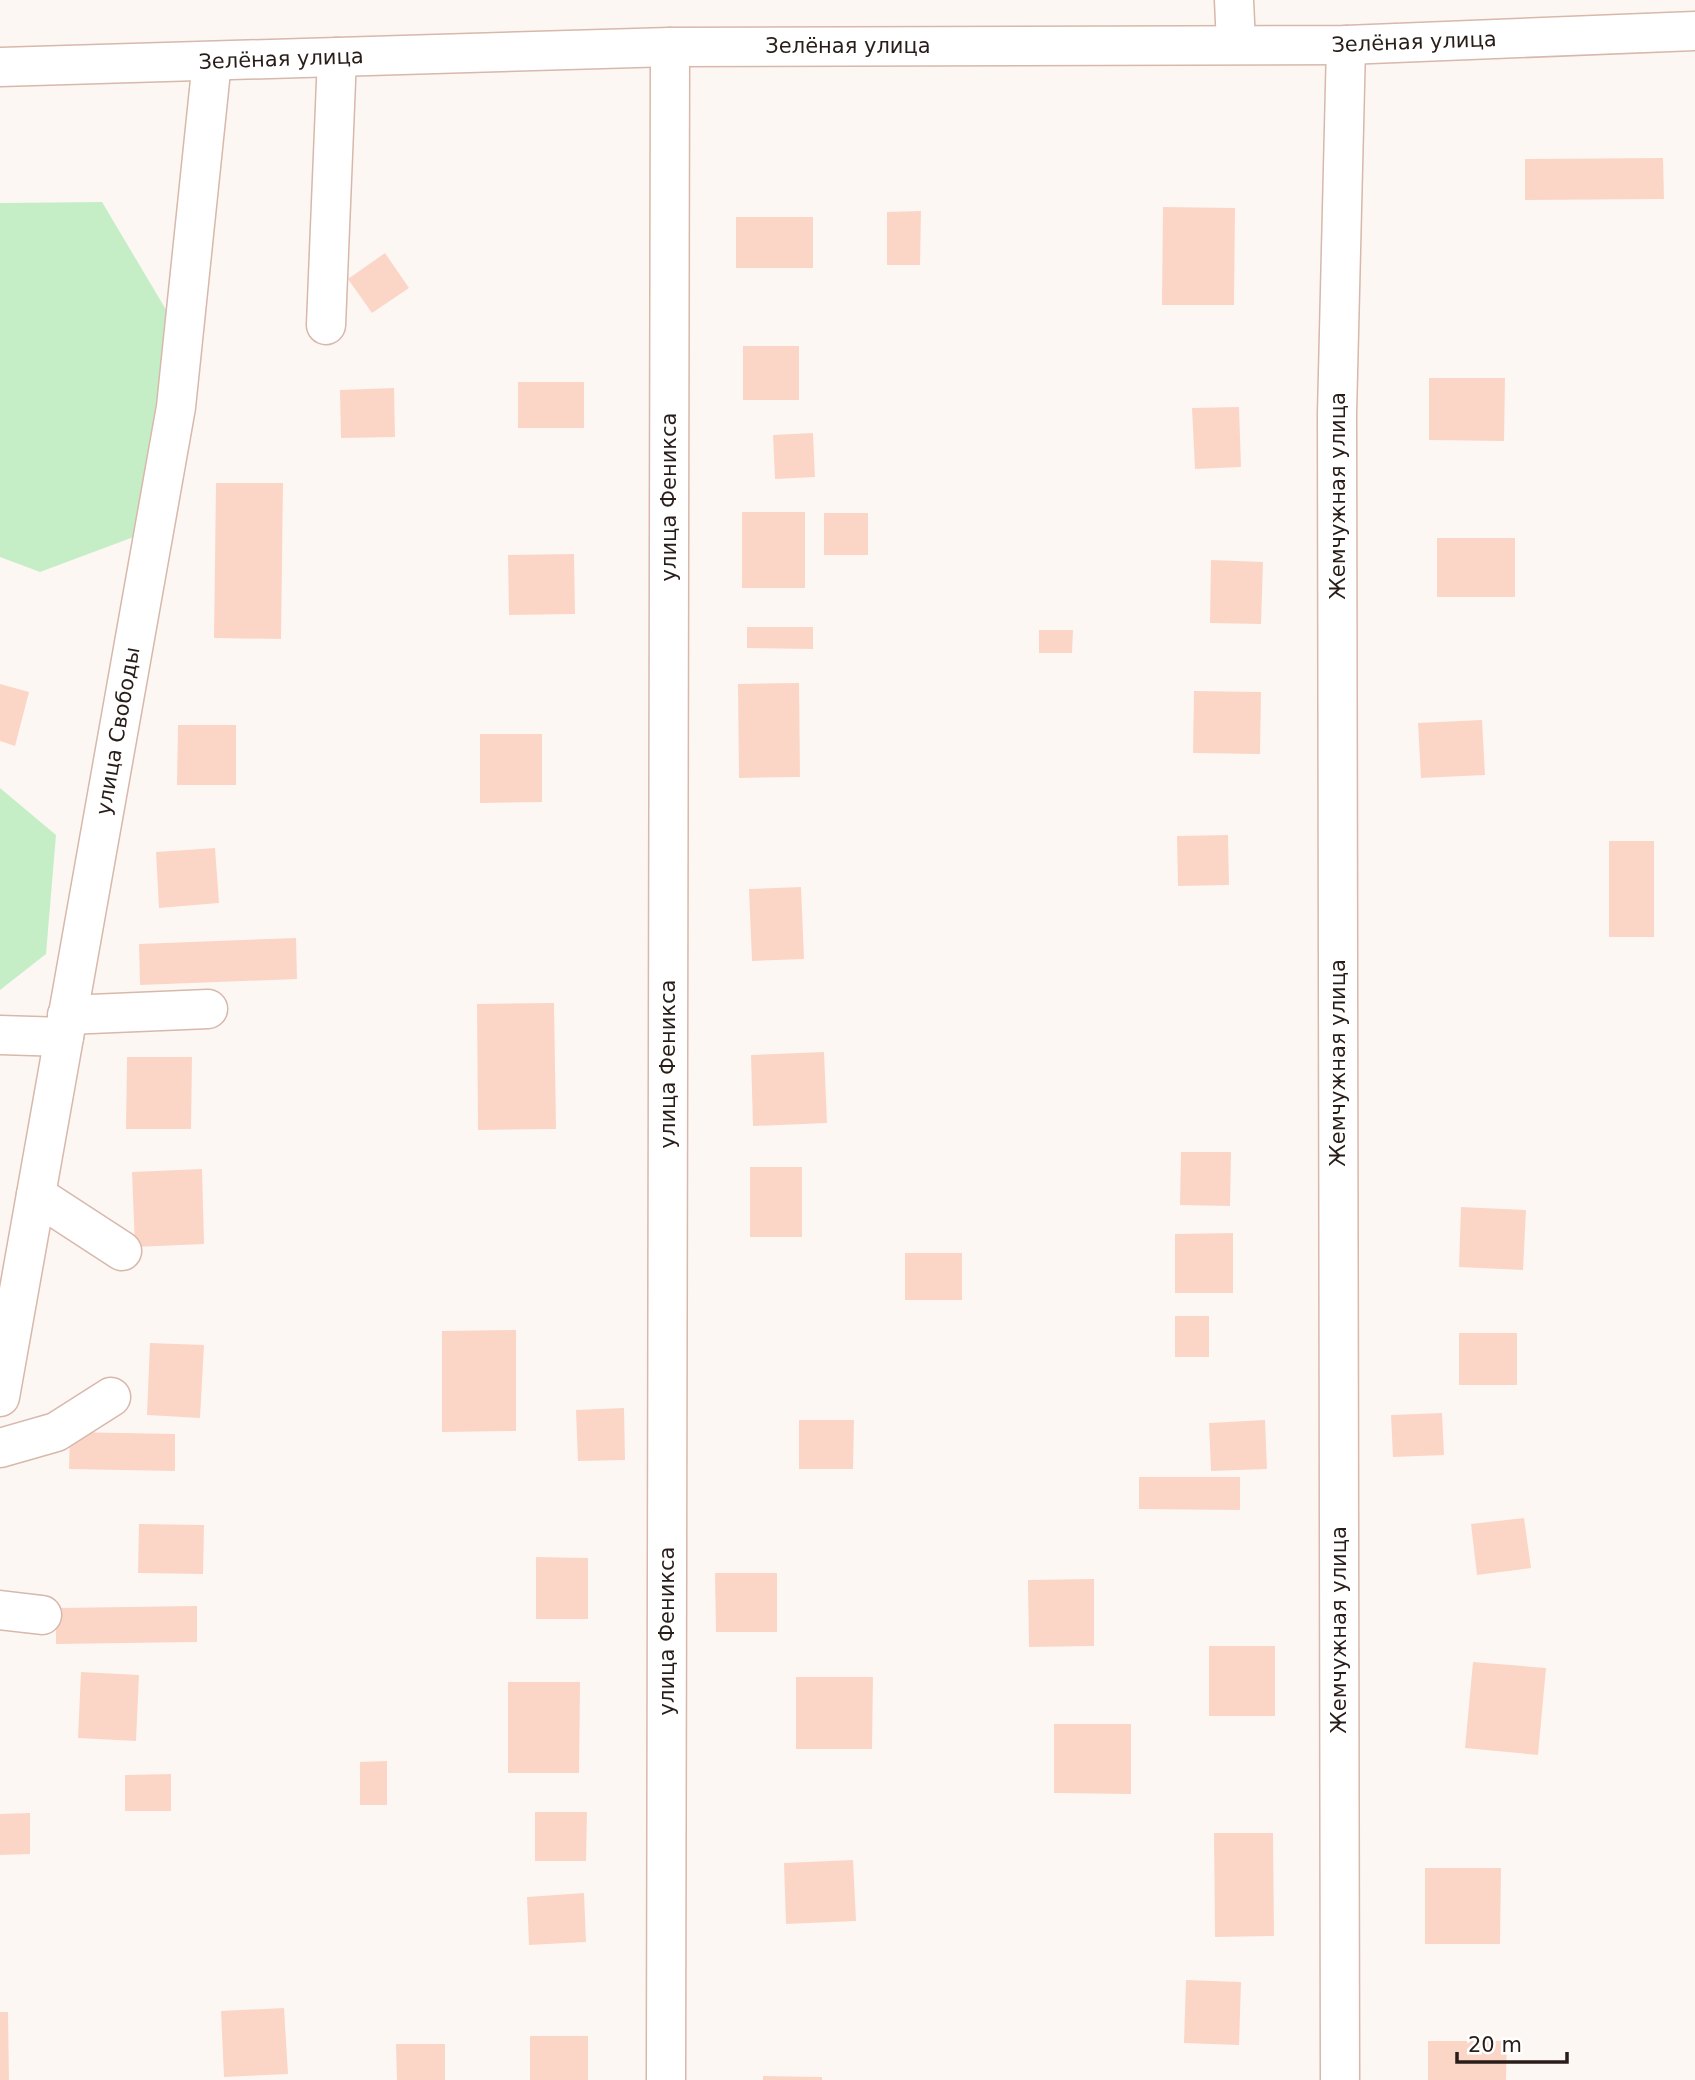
<svg xmlns="http://www.w3.org/2000/svg" width="1695" height="2080" viewBox="0 0 1695 2080" font-family="'DejaVu Sans',sans-serif">
<rect width="100%" height="100%" fill="#fdf7f4"/>
<g fill="#c5eec7">
<polygon points="102,202 168,313 139,535 40,572 0,557 0,203"/>
<polygon points="0,788 56,835 46,954 0,990"/>
</g>
<g fill="#fbd6c7">
<polygon points="1663,158 1664,199 1525,200 1525,159"/>
<polygon points="1163,207 1235,208 1234,305 1162,305"/>
<polygon points="921,211 920,265 887,265 887,212"/>
<rect x="736" y="217" width="77" height="51"/>
<polygon points="385,253 409,288 372,313 348,279"/>
<rect x="743" y="346" width="56" height="54"/>
<polygon points="1429,378 1505,378 1504,441 1429,440"/>
<rect x="518" y="382" width="66" height="46"/>
<polygon points="394,388 395,437 341,438 340,390"/>
<polygon points="1239,407 1241,467 1195,469 1192,408"/>
<polygon points="813,433 815,477 775,479 773,435"/>
<polygon points="216,483 283,483 281,639 214,638"/>
<rect x="742" y="512" width="63" height="76"/>
<rect x="824" y="513" width="44" height="42"/>
<rect x="1437" y="538" width="78" height="59"/>
<polygon points="574,554 575,614 509,615 508,555"/>
<polygon points="1211,560 1263,562 1261,624 1210,623"/>
<polygon points="747,627 813,627 813,649 747,648"/>
<polygon points="1039,630 1073,630 1072,653 1039,653"/>
<polygon points="799,683 800,777 739,778 738,684"/>
<polygon points="0,684 29,692 15,746 0,741"/>
<polygon points="1194,691 1261,692 1260,754 1193,753"/>
<polygon points="1482,720 1485,775 1421,778 1418,723"/>
<polygon points="178,725 236,725 236,785 177,785"/>
<polygon points="480,734 542,734 542,802 480,803"/>
<polygon points="1228,835 1229,885 1178,886 1177,836"/>
<rect x="1609" y="841" width="45" height="96"/>
<polygon points="215,848 219,903 159,908 156,852"/>
<polygon points="801,887 804,959 752,961 749,889"/>
<polygon points="296,938 297,979 140,985 139,944"/>
<polygon points="554,1003 556,1129 478,1130 477,1004"/>
<polygon points="824,1052 827,1123 753,1126 751,1055"/>
<polygon points="127,1057 192,1057 191,1129 126,1129"/>
<polygon points="1181,1152 1231,1152 1230,1206 1180,1205"/>
<rect x="750" y="1167" width="52" height="70"/>
<polygon points="202,1169 204,1244 135,1247 132,1172"/>
<polygon points="1461,1207 1526,1210 1523,1270 1459,1267"/>
<polygon points="1233,1233 1233,1293 1175,1293 1175,1234"/>
<rect x="905" y="1253" width="57" height="47"/>
<rect x="1175" y="1316" width="34" height="41"/>
<polygon points="516,1330 516,1431 442,1432 442,1331"/>
<rect x="1459" y="1333" width="58" height="52"/>
<polygon points="150,1343 204,1345 200,1418 147,1415"/>
<polygon points="624,1408 625,1460 578,1461 576,1410"/>
<polygon points="1442,1413 1444,1455 1393,1457 1391,1415"/>
<polygon points="799,1420 854,1420 853,1469 799,1469"/>
<polygon points="1265,1420 1267,1469 1211,1471 1209,1423"/>
<polygon points="70,1432 175,1434 175,1471 69,1469"/>
<polygon points="1139,1477 1240,1477 1240,1510 1139,1509"/>
<polygon points="1524,1518 1531,1568 1477,1575 1471,1524"/>
<polygon points="139,1524 204,1525 203,1574 138,1573"/>
<polygon points="536,1557 588,1558 588,1619 536,1619"/>
<polygon points="715,1573 777,1573 777,1632 716,1632"/>
<polygon points="1094,1579 1094,1646 1029,1647 1028,1580"/>
<polygon points="197,1606 197,1642 56,1644 56,1608"/>
<rect x="1209" y="1646" width="66" height="70"/>
<polygon points="1473,1662 1546,1668 1538,1755 1465,1748"/>
<polygon points="81,1672 139,1675 136,1741 78,1738"/>
<polygon points="796,1677 873,1677 872,1749 796,1749"/>
<polygon points="508,1682 580,1682 579,1773 508,1773"/>
<polygon points="1054,1724 1131,1724 1131,1794 1054,1793"/>
<polygon points="387,1761 387,1805 360,1805 360,1762"/>
<polygon points="171,1774 171,1811 125,1811 125,1775"/>
<polygon points="535,1812 587,1812 586,1861 535,1861"/>
<polygon points="30,1813 30,1854 0,1855 0,1814"/>
<polygon points="1214,1833 1273,1833 1274,1936 1215,1937"/>
<polygon points="853,1860 856,1921 786,1924 784,1863"/>
<polygon points="1425,1868 1501,1868 1500,1944 1425,1944"/>
<polygon points="584,1893 586,1942 529,1945 527,1897"/>
<polygon points="1186,1980 1241,1982 1239,2045 1184,2043"/>
<polygon points="284,2008 288,2074 224,2077 221,2011"/>
<polygon points="0,2012 8,2012 9,2080 0,2080"/>
<rect x="530" y="2036" width="58" height="44"/>
<polygon points="1428,2041 1507,2041 1506,2080 1428,2080"/>
<polygon points="396,2044 445,2044 445,2080 397,2080"/>
<polygon points="763,2076 822,2077 822,2080 763,2080"/>
</g>
<g fill="none" stroke-linecap="round" stroke-linejoin="round">
<defs>
<g id="minor">
<polyline points="1234,0 1236,44"/>
<polyline points="0,67 670,47 1346,45 1695,31"/>
<polyline points="326,325 337,57"/>
<polyline points="67,1015 208,1009"/>
<polyline points="0,1035 64,1037"/>
<polyline points="36,1195 122,1251"/>
<polyline points="0,1397 176,407 212,61"/>
<polyline points="0,1448 56,1432 111,1397"/>
<polyline points="0,1610 42,1615"/>
<polyline points="666,2080 670,47"/>
<polyline points="1340,2080 1337,414 1346,45"/>
</g>
</defs>
<use href="#minor" stroke="#d7b8ab" stroke-width="41"/>
<use href="#minor" stroke="#fff" stroke-width="38"/>
</g>
<g text-anchor="middle" dominant-baseline="central" stroke-width="6" stroke-linejoin="round" paint-order="stroke">
<g font-size="21" fill="#281d18" stroke="#fff">
<text transform="translate(1414 42) rotate(-2)">Зелёная улица</text>
<text x="848" y="46">Зелёная улица</text>
<text transform="translate(281 59) rotate(-2)">Зелёная улица</text>
<text transform="translate(1338 496) rotate(-90)">Жемчужная улица</text>
<text transform="translate(669 497) rotate(-90)">улица Феникса</text>
<text transform="translate(118 731) rotate(-80)">улица Свободы</text>
<text transform="translate(1338 1063) rotate(-90)">Жемчужная улица</text>
<text transform="translate(668 1064) rotate(-90)">улица Феникса</text>
<text transform="translate(1339 1630) rotate(-90)">Жемчужная улица</text>
<text transform="translate(667 1631) rotate(-90)">улица Феникса</text>
</g>
</g>
<path d="M1457 2052v10h110v-10" fill="none" stroke="#281d18" stroke-width="3.5"/>
<text x="1468" y="2052" font-size="21" fill="#281d18" stroke="#ffffff" stroke-width="5" paint-order="stroke">20 m</text>
</svg>
